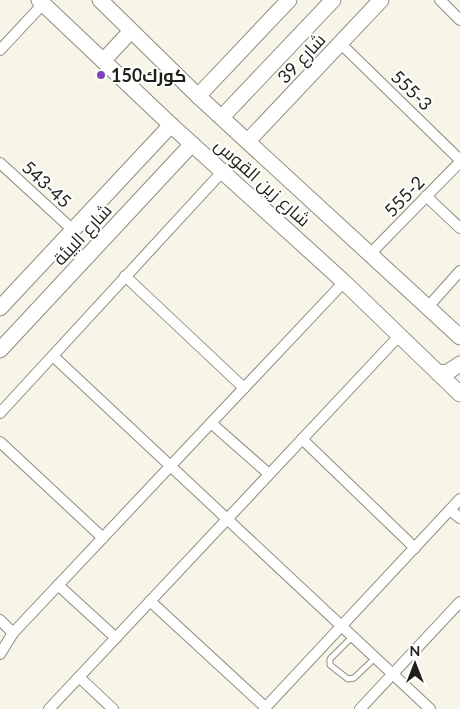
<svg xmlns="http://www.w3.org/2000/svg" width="460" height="709" viewBox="0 0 460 709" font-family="Lato,Cairo,sans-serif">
<rect width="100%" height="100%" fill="#f7f5e8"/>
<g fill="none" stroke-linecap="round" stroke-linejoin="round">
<defs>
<polyline id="lane" points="352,637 330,659 330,665 348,679 354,678 375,658"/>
<g id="street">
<polyline points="440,0 460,20"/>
<polyline points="340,43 460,160"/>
<polyline points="0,50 43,4"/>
<polyline points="0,163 73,230"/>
<polyline points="426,196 460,228"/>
<polyline points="370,254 460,162"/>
<polyline points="125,276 244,388"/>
<polyline points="427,308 460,271"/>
<polyline points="53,356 430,709"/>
<polyline points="0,413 222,172"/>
<polyline points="211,423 269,474"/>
<polyline points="302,439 415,548"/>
<polyline points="0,442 103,538"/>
<polyline points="450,510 460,518"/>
<polyline points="58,585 116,638"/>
<polyline points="150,601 265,707"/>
<polyline points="0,620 13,633"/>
<polyline points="0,654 13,633 344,282"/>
<polyline points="79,677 113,709"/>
<polyline points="49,709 398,337"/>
<polyline points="264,709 460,499"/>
<polyline points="360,709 460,602"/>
</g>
<g id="secondary">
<polyline points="39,0 171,125 344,282 460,394"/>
<polyline points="100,0 198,96 460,337"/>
<polyline points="103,61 131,31"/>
<polyline points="198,96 289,0"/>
<polyline points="222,117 333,0"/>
<polyline points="248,141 381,0"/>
<polyline points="0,308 171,125"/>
<polyline points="0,350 192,144"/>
<polyline points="438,373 448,372 460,364"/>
</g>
</defs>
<use href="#lane" stroke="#8e8c80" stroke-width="7"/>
<use href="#street" stroke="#8e8c80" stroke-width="12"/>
<use href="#secondary" stroke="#8e8c80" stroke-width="17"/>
<use href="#lane" stroke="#fff" stroke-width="5"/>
<use href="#street" stroke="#fff" stroke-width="10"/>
<use href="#secondary" stroke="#fff" stroke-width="15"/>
</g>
<circle fill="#7e43b9" stroke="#fff" stroke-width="2" cx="101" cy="75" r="5"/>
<g text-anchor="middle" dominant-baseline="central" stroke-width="4" stroke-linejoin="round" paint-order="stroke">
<g font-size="18" fill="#1f1e19" stroke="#fff">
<text transform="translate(301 58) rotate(-47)">شارع 39</text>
<text transform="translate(412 90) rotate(44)">555-3</text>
<text transform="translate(263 182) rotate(42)">شارع زين القوس</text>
<text transform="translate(47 184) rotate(43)">543-45</text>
<text transform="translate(404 196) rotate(-46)">555-2</text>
<text transform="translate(82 234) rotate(-47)">شارع البيئة</text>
</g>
<g font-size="18" font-weight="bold" fill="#1f1e19" stroke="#fff" text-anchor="start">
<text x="111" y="75">كورك150</text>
</g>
</g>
<g transform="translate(415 664)" stroke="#ffffff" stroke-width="4" paint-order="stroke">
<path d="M0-4L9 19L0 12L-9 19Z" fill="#1f1e19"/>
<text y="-8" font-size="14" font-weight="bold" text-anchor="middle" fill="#1f1e19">N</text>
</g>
</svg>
